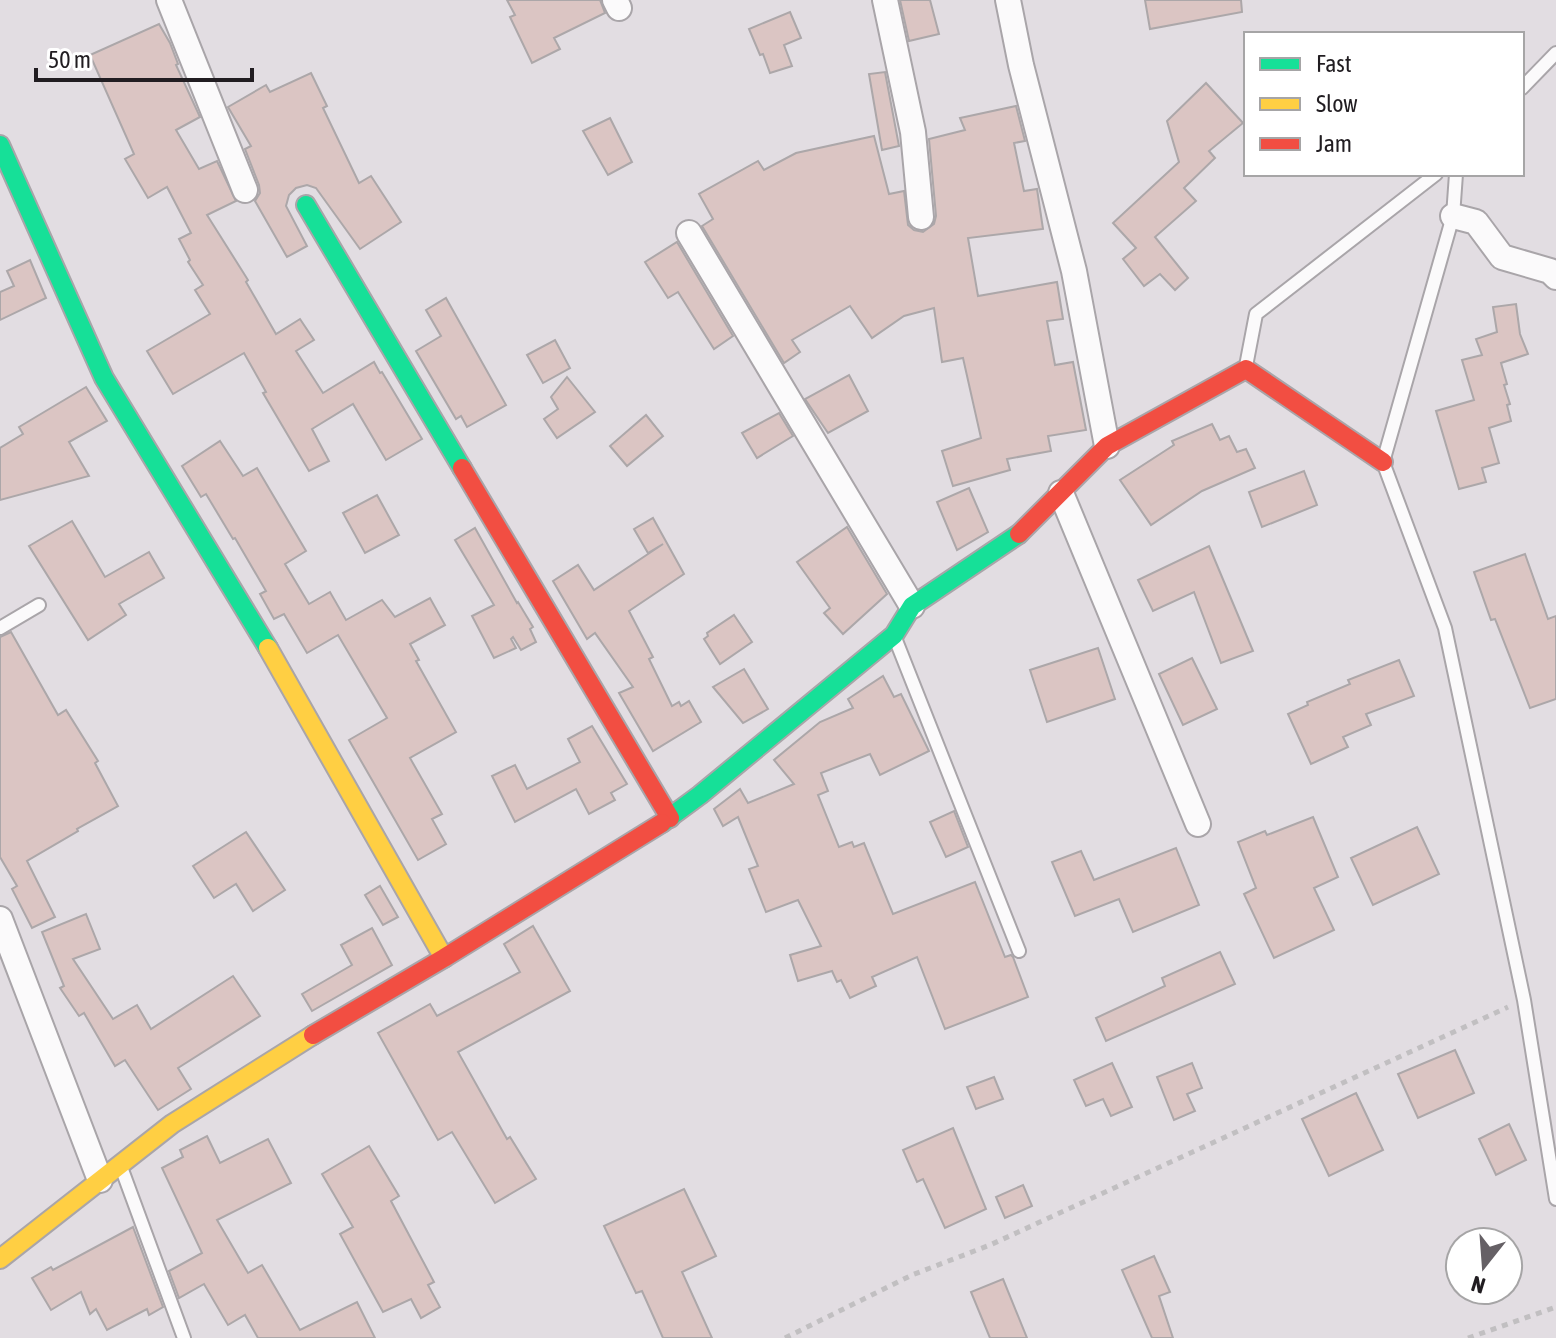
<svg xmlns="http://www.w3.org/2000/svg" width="1556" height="1338" viewBox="0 0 1556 1338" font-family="'Asap Condensed',sans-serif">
<rect width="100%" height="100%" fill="#e2dde2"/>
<g fill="#dbc5c3" stroke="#aca7a9" stroke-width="2">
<polygon points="507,0 600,0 605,13 554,38 560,49 532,63 510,17 515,15"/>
<polygon points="900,0 930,0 939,34 909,41"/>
<polygon points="1145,0 1241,0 1242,12 1150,29"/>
<polygon points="790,12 801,38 784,45 792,66 770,73 763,54 760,55 749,29"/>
<polygon points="159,24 170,43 178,64 176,65 200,117 176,130 199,169 217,161 236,201 207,215 248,280 246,282 276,334 300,319 314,340 296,351 323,393 374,362 380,373 382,372 422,439 386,460 353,404 312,429 329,461 309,471 263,393 266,392 244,353 173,394 147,351 210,314 195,290 203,285 188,262 190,260 179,239 191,233 167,187 148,198 125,159 134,154 90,55"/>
<polygon points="885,72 899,146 882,150 869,74"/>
<polygon points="311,73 327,106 323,108 359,183 371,176 401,222 360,249 316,188 307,185 296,188 289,195 286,206 307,246 287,257 255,201 260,193 259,185 245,149 251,146 228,107 266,85 270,92"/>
<polygon points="1206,83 1243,123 1209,151 1215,158 1184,188 1196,201 1155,237 1188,278 1175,290 1160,274 1144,286 1123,259 1136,248 1113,223 1179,162 1167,121"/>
<polygon points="1016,106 1025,141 1014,143 1024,191 1037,189 1043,229 968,238 978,296 1057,282 1063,319 1047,321 1055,365 1073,362 1086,430 1048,436 1051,451 1007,459 1010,470 953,486 942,451 981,438 963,358 942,362 934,308 904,316 872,338 850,306 792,340 800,352 784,363 702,226 713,219 699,194 758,161 764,170 796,153 874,136 889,194 904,191 908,225 914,230 923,232 934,224 936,216 929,139 965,130 960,118"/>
<polygon points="610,118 632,162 608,175 583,131"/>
<polygon points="677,242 733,336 714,349 678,292 668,298 645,262"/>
<polygon points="30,260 46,298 0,320 0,292 14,286 7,271"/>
<polygon points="446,298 506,405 467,427 461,416 456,419 416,351 441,336 426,310"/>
<polygon points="1516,304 1520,334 1528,354 1501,363 1507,384 1504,385 1510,404 1507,405 1511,421 1489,428 1499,463 1482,468 1486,482 1459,489 1436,411 1474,400 1462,360 1482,355 1476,339 1497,332 1493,307"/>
<polygon points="555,340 570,368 543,383 527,355"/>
<polygon points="849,375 868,411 828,433 805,399"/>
<polygon points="567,377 595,412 557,438 544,419 558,409 551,397"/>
<polygon points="86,387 107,421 69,442 89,476 0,500 0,448 23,434 19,427"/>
<polygon points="779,413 793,436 757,458 742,433"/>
<polygon points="646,415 663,436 627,466 610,446"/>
<polygon points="1212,424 1220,440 1229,436 1237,452 1246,449 1255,468 1202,491 1151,525 1120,480 1174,445 1172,441"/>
<polygon points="220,441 243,476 257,468 306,551 285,564 309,604 330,592 346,620 382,600 395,617 430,598 445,625 410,644 419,660 416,661 456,732 410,758 442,814 432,819 446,844 418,860 349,740 387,718 338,635 307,653 284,614 274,619 260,594 266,591 235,538 233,539 206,494 201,497 182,466"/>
<polygon points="1304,471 1317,505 1262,527 1249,492"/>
<polygon points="969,488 988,532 957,550 937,502"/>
<polygon points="377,495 399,535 365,553 343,513"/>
<polygon points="653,518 684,574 629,611 653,657 649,659 672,706 679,702 681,706 689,701 701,722 653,751 619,693 633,687 595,633 587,639 553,581 578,565 594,590 663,544 648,553 634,529"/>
<polygon points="72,521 105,577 149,552 164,578 119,604 126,615 88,640 29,546"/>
<polygon points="847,527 887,594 843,634 824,613 830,608 797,562"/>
<polygon points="475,528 517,603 518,602 533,627 530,629 536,642 521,650 513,637 511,639 516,648 494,658 472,616 494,605 455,540"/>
<polygon points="1209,546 1253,651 1221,663 1194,592 1153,611 1138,580"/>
<polygon points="1525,554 1548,619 1556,616 1556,699 1530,708 1495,619 1491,620 1474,572"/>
<polygon points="734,615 752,642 720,664 704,639 708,636 707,633"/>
<polygon points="11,632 58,715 66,710 98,761 95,763 118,806 77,829 78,831 27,861 55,917 32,928 12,889 17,886 0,857 0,637"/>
<polygon points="1098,648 1115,699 1047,722 1030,670"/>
<polygon points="1192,658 1217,709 1183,725 1159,674"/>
<polygon points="1399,660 1414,696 1366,714 1371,725 1343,737 1348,747 1311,764 1288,714 1308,705 1307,702 1350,684 1348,680"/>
<polygon points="744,669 768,709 743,723 713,687"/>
<polygon points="883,676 894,697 901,694 929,751 880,775 870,754 821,773 828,791 818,795 839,847 852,842 854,847 864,843 893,914 975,882 1005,957 1011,955 1013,957 1028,997 945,1029 917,957 872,977 876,986 850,998 841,980 837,982 832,971 798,981 790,955 821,946 798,900 766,912 749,869 758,866 738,817 723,826 714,809 740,789 748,803 794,784 774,760 820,722 853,708 848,699"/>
<polygon points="592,726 627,784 611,793 615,800 589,814 576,789 515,822 492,776 515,765 527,789 580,762 568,739"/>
<polygon points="954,811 968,847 946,857 930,822"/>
<polygon points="1313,817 1338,877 1314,888 1334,930 1274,958 1244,894 1256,888 1238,842 1265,831 1267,835"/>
<polygon points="1417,827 1439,874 1373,905 1351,858"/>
<polygon points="246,832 285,890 253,911 236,884 214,898 193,866"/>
<polygon points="1176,848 1199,905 1133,932 1119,899 1075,916 1052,862 1081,851 1094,880"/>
<polygon points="380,886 398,917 383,925 365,895"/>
<polygon points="86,914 100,949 73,959 113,1019 137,1005 151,1029 233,976 260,1016 178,1068 191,1089 158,1110 125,1060 115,1066 84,1013 79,1016 60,988 64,986 42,932"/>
<polygon points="533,926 570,991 458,1052 507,1139 510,1137 536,1179 495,1203 452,1132 438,1140 378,1033 430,1004 437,1016 520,972 504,944"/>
<polygon points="372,928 392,965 312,1011 302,994 352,965 341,945"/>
<polygon points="1220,952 1235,984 1106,1041 1096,1018 1165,986 1162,978"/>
<polygon points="1455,1050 1474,1093 1418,1118 1398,1074"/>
<polygon points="1112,1063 1132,1107 1111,1116 1103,1099 1086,1106 1074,1080"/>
<polygon points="1192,1063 1202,1088 1187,1094 1195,1111 1174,1120 1157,1077"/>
<polygon points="994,1077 1003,1099 976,1109 967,1087"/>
<polygon points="1356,1093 1383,1150 1329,1176 1302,1119"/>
<polygon points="1509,1124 1526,1160 1496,1175 1479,1139"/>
<polygon points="953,1128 986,1209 945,1228 923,1179 917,1182 903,1150"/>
<polygon points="207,1136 220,1163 268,1139 291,1183 217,1220 248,1273 262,1265 300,1330 357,1302 375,1338 258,1338 245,1315 228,1325 204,1284 179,1298 169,1271 202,1253 162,1168 183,1157 180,1150"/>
<polygon points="369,1146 399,1196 391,1201 434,1282 428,1285 440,1307 421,1318 411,1299 383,1312 340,1234 353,1227 322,1174"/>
<polygon points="1023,1185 1032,1206 1005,1218 996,1197"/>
<polygon points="684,1189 716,1256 682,1272 712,1338 663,1338 642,1291 636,1293 604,1226"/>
<polygon points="133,1227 163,1307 149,1315 147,1309 107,1330 96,1309 90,1314 81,1292 51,1310 32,1278 51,1267 53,1270"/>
<polygon points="1154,1256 1170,1292 1159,1296 1173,1338 1152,1338 1122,1270"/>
<polygon points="1003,1279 1027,1338 990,1338 971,1292"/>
</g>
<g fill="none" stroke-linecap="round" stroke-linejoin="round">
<defs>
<g id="lane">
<polyline points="1522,88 1556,53"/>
<polyline points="1456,174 1453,216 1383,462 1445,628 1524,1000 1556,1199"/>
<polyline points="1246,366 1256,314 1436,174"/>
<polyline points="0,628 39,605"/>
<polyline points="895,638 1019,951"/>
<polyline points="121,1167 184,1338"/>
</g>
<g id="street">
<polyline points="169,0 245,190"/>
<polyline points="615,0 619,8"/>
<polyline points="885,0 913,132 921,217"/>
<polyline points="1008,0 1021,65 1074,271 1107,446"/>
<polyline points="1453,216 1476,222 1502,257 1550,271 1556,277"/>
<polyline points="689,233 912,606"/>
<polyline points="1061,493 1198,824"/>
<polyline points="0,919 100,1180"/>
</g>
<g id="fast">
<polyline points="0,145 104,378 268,648"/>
<polyline points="306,205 462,468"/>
<polyline points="662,823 700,795 894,635 912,606 1019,534"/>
</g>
<g id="slow">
<polyline points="268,648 444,958"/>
<polyline points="0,1259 172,1124 313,1035"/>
</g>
<g id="jam">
<polyline points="462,468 670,818"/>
<polyline points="1019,534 1107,446 1246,369 1383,462"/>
<polyline points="313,1035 444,958 662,823"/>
</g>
</defs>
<use href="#lane" stroke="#a9a5a9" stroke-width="16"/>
<use href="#street" stroke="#a9a5a9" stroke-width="28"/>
<use href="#fast" stroke="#a9a5a9" stroke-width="22"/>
<use href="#slow" stroke="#a9a5a9" stroke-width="22"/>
<use href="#jam" stroke="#a9a5a9" stroke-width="22"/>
<g stroke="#c1bfc1" stroke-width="5" stroke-dasharray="6 6" stroke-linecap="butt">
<polyline points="785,1338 912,1275 990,1245 1508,1007"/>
<polyline points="1468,1338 1556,1307"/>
</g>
<use href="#lane" stroke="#fbfafb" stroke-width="12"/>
<use href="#street" stroke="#fbfafb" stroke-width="24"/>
<use href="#fast" stroke="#16e098" stroke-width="18"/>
<use href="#slow" stroke="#ffcf43" stroke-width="18"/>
<use href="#jam" stroke="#f24e42" stroke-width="18"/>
</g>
<rect x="1244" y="32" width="280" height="144" fill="#ffffff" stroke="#a6a5a6" stroke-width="2"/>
<rect x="1260" y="58" width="40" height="12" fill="#16e098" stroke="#a6a5a6" stroke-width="2"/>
<text x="1316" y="72" font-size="24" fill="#211d21">Fast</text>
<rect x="1260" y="98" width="40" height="12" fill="#ffcf43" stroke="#a6a5a6" stroke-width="2"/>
<text x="1316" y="112" font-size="24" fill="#211d21">Slow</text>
<rect x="1260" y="138" width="40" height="12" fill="#f24e42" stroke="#a6a5a6" stroke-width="2"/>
<text x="1316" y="152" font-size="24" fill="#211d21">Jam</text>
<g transform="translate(1484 1266) rotate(197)"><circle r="38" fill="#ffffff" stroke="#a6a5a6" stroke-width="2"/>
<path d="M0-6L14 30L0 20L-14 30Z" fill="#656065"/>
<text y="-12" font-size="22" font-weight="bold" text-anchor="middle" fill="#211d21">N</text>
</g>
<path d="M36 68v12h216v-12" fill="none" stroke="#211d21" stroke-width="4"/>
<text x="48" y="68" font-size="24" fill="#211d21" stroke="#ffffff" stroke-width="6" paint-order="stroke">50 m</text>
</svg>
